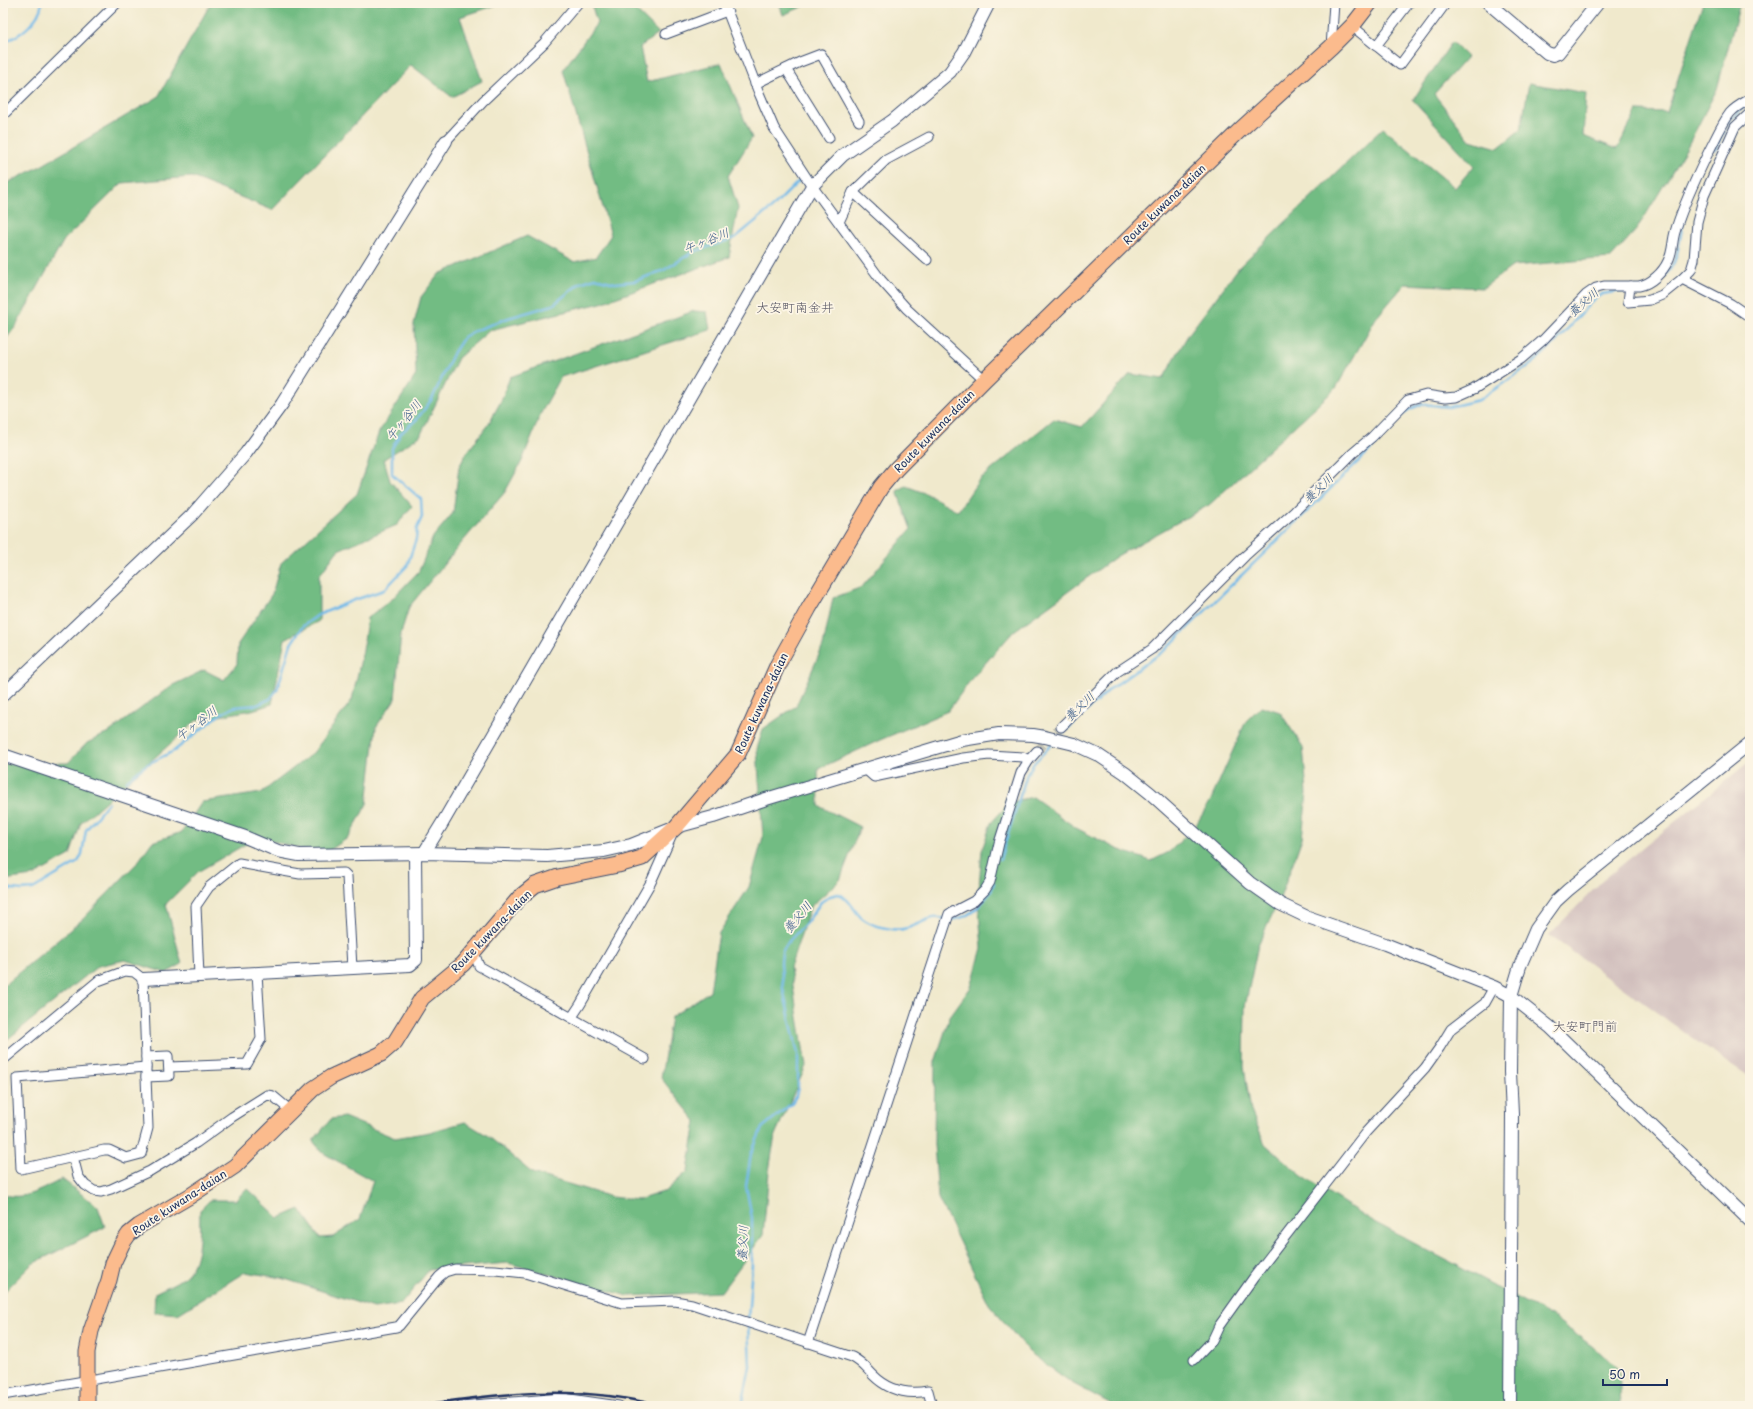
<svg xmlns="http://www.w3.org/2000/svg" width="1753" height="1409" viewBox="0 0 1753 1409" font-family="'Playpen Sans','Klee One',sans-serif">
<rect width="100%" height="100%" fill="#fcf5e5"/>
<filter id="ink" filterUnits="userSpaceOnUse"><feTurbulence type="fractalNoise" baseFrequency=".025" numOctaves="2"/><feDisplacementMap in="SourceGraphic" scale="8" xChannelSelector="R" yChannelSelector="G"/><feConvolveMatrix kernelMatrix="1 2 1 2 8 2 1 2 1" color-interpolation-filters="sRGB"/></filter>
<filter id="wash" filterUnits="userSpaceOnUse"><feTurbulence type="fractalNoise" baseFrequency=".012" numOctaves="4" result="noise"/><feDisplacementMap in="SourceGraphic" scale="16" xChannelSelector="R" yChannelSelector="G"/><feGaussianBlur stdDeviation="0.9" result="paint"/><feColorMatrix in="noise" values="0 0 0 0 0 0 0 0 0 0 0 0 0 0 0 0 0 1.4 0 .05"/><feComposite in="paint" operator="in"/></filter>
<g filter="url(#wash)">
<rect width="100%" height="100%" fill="#f0e9cc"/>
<polygon fill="#d1bfbd" points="1750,761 1750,1077 1702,1045 1549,935 1602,881"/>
<g fill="#72bc83" stroke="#467670">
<polygon points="211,3 503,3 460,17 482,81 452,97 411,65 272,210 192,177 122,183 64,240 16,326 3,343 3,185 41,166 158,97"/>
<polygon points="591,3 628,3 659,33 640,47 647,82 721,63 752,138 728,176 738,208 729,257 601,303 490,330 458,358 420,436 384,459 390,481 412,506 397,525 338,550 319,576 319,621 285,639 272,704 252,710 197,720 81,823 70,855 33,876 3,880 3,764 68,763 87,743 108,733 171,686 204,670 224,680 237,664 238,644 272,594 281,563 357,494 379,432 416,375 414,324 421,297 439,274 527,236 574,262 596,257 611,235 563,70 597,23"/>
<polygon points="779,3 811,3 783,15"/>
<path d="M1703 3H1740L1717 89 1686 149 1637 229 1611 258 1513 266 1483 288 1405 284 1376 318 1336 388 1209 505 1117 556 1014 631 972 678 948 711 880 740 818 769 819 806 860 827 840 880 810 907 790 968 806 1066 775 1135 769 1171 763 1235 721 1292 628 1296 508 1263 429 1270 401 1304 374 1308 282 1278 245 1272 178 1314 154 1312 155 1293C164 1288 174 1284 183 1278 202 1264 199 1232 200 1210L210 1200H236L247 1188 279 1218 300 1209 320 1238 333 1237 360 1219 373 1181 323 1153 313 1141 331 1119 344 1117 395 1138 430 1132 465 1122 488 1136 532 1173 611 1197 638 1200 666 1191 688 1171 696 1121 661 1078 671 1017 710 991 719 933 749 887 763 837 757 749 763 729 796 706 823 646 833 598 862 587 911 529 897 491 906 486 927 494 958 511 979 480 1054 419 1082 427 1130 374 1163 379 1188 335 1240 266 1383 128 1455 188 1474 166 1413 100 1452 42 1467 57 1434 94 1470 140 1498 148 1521 129 1529 83 1586 93 1583 136 1617 149 1637 111 1667 112Z"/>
<polygon points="694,311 707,312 710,330 561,377 541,413 522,461 505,492 458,547 409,607 401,633 395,699 376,727 367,804 349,837 323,855 258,837 199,871 166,904 182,964 166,973 125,960 98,966 3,1043 3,986 83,919 138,862 152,842 182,832 202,802 261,793 313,753 352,700 363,650 367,618 391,600 419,571 433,537 453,513 459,467 466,454 489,423 501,401 510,377"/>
<polygon points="1261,706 1280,712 1303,747 1307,793 1302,838 1280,898 1258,945 1245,1007 1244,1067 1251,1111 1265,1144 1302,1176 1372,1221 1554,1317 1594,1347 1619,1370 1621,1406 1115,1406 1072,1383 1029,1352 989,1304 938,1198 934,1144 935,1062 950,1016 971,987 982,948 978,899 982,850 991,823 1010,802 1033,797 1076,828 1117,849 1151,861 1169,852 1194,828 1210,802 1246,721"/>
<path d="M62 1179 98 1207 105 1227 32 1264 3 1293V1194C22 1202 45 1188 62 1179Z"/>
</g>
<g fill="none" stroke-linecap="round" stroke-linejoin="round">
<g stroke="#71b9e9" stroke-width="2.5">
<path d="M3 42C20 37 39 21 42 3"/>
<polyline points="1715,150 1730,120 1744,107"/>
<path d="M1631 293C1650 296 1671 273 1676 257 1680 244 1681 229 1685 215"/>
<polyline points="1060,736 1110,689 1165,650 1372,448 1396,420 1408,410 1422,404 1449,407 1479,400 1533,363 1555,343 1593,300 1602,294 1620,291 1626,292"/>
<polyline points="126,781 146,765 174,751 219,715 234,707 257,705 270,699 277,690 291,644 303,626 318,615 354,600 384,590 407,566 416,539 417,528 422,517 421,499 392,474 392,448 401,433 417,419 432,399 454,352 464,337 474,331 508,318 553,305 580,283 595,278 615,283 635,281 664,270 693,252 735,238 775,205 800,180"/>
<polyline points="1000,859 1027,774 1034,763 1054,742"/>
<polyline points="3,888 22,890 33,889 78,862 82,854 86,830 108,803"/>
<path d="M748 1320 752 1265V1218L746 1186 751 1154 762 1128 791 1104 796 1096 798 1087V1054L783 989 781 963 782 952 789 941 807 922 821 902 830 896 838 894C853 900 854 915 866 921 876 927 897 932 907 928 916 926 924 920 933 918 941 917 948 920 955 919 970 918 990 898 994 883"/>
<polyline points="742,1406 750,1366 748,1325"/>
</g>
</g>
</g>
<g filter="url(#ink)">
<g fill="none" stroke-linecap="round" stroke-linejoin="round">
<polyline stroke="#c5c4b6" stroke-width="9" stroke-dasharray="9 4.5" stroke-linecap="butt" points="1037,751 1061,727"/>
<defs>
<g id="minor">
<polyline points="724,3 759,93 774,128 812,186 881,280 907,309 984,380"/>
<polyline points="1352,26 1400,65 1446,3"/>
<polyline points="666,34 727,11"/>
<polyline points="1376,46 1409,3"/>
<polyline points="1331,47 1334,3"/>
<polyline points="786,69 829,138"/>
<polyline points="755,84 800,62 821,54 859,121"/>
<polyline points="3,115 117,3"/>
<polyline points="446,141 483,101 544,43 578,3"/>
<polyline points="853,192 927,260"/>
<polyline points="839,222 853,192 886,160 929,137"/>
<polyline points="1682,279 1731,304 1750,317"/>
<polyline points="1630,286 1628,302 1650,300 1662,295 1682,279 1691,270 1694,260 1697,222 1704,196 1735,127 1750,113"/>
<path d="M1061 727 1117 672 1152 649 1245 556 1295 511 1353 453 1372 437 1408 400 1426 395 1445 398 1456 397 1474 389 1521 359 1543 340 1586 295 1596 288 1604 286H1639C1651 284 1663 272 1668 261 1673 252 1672 242 1675 232 1683 204 1696 179 1708 153 1715 140 1721 125 1730 113 1735 107 1743 103 1750 99"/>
<polyline points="865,769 874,777 963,758 989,755 1023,757 1029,760"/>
<polyline points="474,952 479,966 645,1059"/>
<polyline points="199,976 196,906 209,887 239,863 300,874 344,873 347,876 352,968"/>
<polyline points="572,1017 580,1005 651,882 673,833"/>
<polygon points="168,1056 169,1076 146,1077 146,1057"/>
<polyline points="3,1060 98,981 125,971 134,972 143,979 146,1057"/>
<polyline points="146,1067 17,1078 21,1169 104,1150 109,1150 126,1158 141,1154 148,1128 146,1077"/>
<polyline points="169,1067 247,1064 261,1039 257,973"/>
<polyline points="73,1157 78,1176 85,1185 94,1191 101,1192 111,1189 150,1171 196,1143 232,1117 267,1095 273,1096 291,1111"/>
<polyline points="808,1343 949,914 974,901 985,890 990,882 999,843 1021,773 1029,760 1037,751"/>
<polyline points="1194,1360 1212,1341 1219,1326 1254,1277 1366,1132 1425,1068 1440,1047 1451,1029 1485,1003 1494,987"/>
<path d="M3 1395 396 1327 399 1326 439 1277 445 1272 455 1269 495 1270 525 1273 622 1303 675 1301 692 1304 852 1357C862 1362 866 1368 873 1375 889 1391 907 1395 928 1391L932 1406"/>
<polyline points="460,1406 563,1398 619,1406"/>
</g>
<g id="tertiary">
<polyline points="1488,3 1547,53 1553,55 1558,53 1598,3"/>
<polyline points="3,695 192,515 246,453 282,404 446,141"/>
<polyline points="1074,744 1098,755 1125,773 1150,793 1250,883 1280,904 1305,916 1385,944 1494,987 1511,996 1550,1027 1750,1221"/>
<polyline points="3,755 245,837 278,851 299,855 424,853 547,856 604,851 631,845 676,827 713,817 766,799 962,740 999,734 1033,735 1045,737"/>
<polyline points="424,853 443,822 812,186 843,155 892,121 950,72 964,52 989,3"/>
<polyline points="143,979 410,965 416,960 415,854"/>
<polyline points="1510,1406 1512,1114 1510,1072 1511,996 1520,966 1536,929 1556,901 1568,890 1750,743"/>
</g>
<polyline id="primary" points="87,1406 87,1352 91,1331 109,1280 113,1263 122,1244 129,1234 139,1226 190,1196 235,1166 313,1089 331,1077 381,1054 395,1042 422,998 463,964 520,897 535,885 558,877 618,865 642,858 676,827 738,754 778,664 809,608 881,487 896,469 984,380 1240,130 1331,47 1353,25 1370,3"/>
</defs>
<use href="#minor" stroke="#3b4b6e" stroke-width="11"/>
<use href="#tertiary" stroke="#3b4b6e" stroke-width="14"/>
<use href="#primary" stroke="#3b4b6e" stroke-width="17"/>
<use href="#minor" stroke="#fff" stroke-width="9"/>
<use href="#tertiary" stroke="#fff" stroke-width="12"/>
<use href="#primary" stroke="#fbbb8d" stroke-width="15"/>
<path stroke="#1b2f5e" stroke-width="2.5" d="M417 1406C500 1393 578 1384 661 1406"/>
<defs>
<polyline id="tertiary-bridge" points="1045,737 1074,744"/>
</defs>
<use href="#tertiary-bridge" stroke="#3b4b6e" stroke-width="14" stroke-linecap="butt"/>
<use href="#tertiary-bridge" stroke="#fff" stroke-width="12"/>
</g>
</g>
<g text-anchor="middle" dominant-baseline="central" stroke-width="3.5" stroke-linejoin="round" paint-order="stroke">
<g font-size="11" fill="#1b2f5e" stroke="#fcf5e5">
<text transform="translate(1164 204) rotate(-44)">Route kuwana-daian</text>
<text transform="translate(934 431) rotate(-46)">Route kuwana-daian</text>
<text transform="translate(761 703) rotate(-65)">Route kuwana-daian</text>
<text transform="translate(491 931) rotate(-46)">Route kuwana-daian</text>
<text transform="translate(179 1202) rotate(-33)">Route kuwana-daian</text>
</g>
<g font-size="12" font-style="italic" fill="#355888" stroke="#fcf5e5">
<text transform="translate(706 240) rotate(-22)">午ヶ谷川</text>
<text transform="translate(1583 302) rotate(-41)">養父川</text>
<text transform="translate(403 420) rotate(-51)">午ヶ谷川</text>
<text transform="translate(1318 488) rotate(-44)">養父川</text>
<text transform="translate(1079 706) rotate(-44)">養父川</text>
<text transform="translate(196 723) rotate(-37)">午ヶ谷川</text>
<text transform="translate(797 917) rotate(-50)">養父川</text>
<text transform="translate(742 1243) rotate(-88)">養父川</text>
</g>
<g font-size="13" fill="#575664" stroke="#fcf5e5">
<text x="795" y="306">大安町南金井</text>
<text x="1585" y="1025">大安町門前</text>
</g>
</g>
<rect width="1753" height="1409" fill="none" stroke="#fcf5e5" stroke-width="16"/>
<path d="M1603 1379v6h64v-6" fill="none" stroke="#1b2f5e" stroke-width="2"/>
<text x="1609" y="1379" font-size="12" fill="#1b2f5e" stroke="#fcf5e5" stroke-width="3" paint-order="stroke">50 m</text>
</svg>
